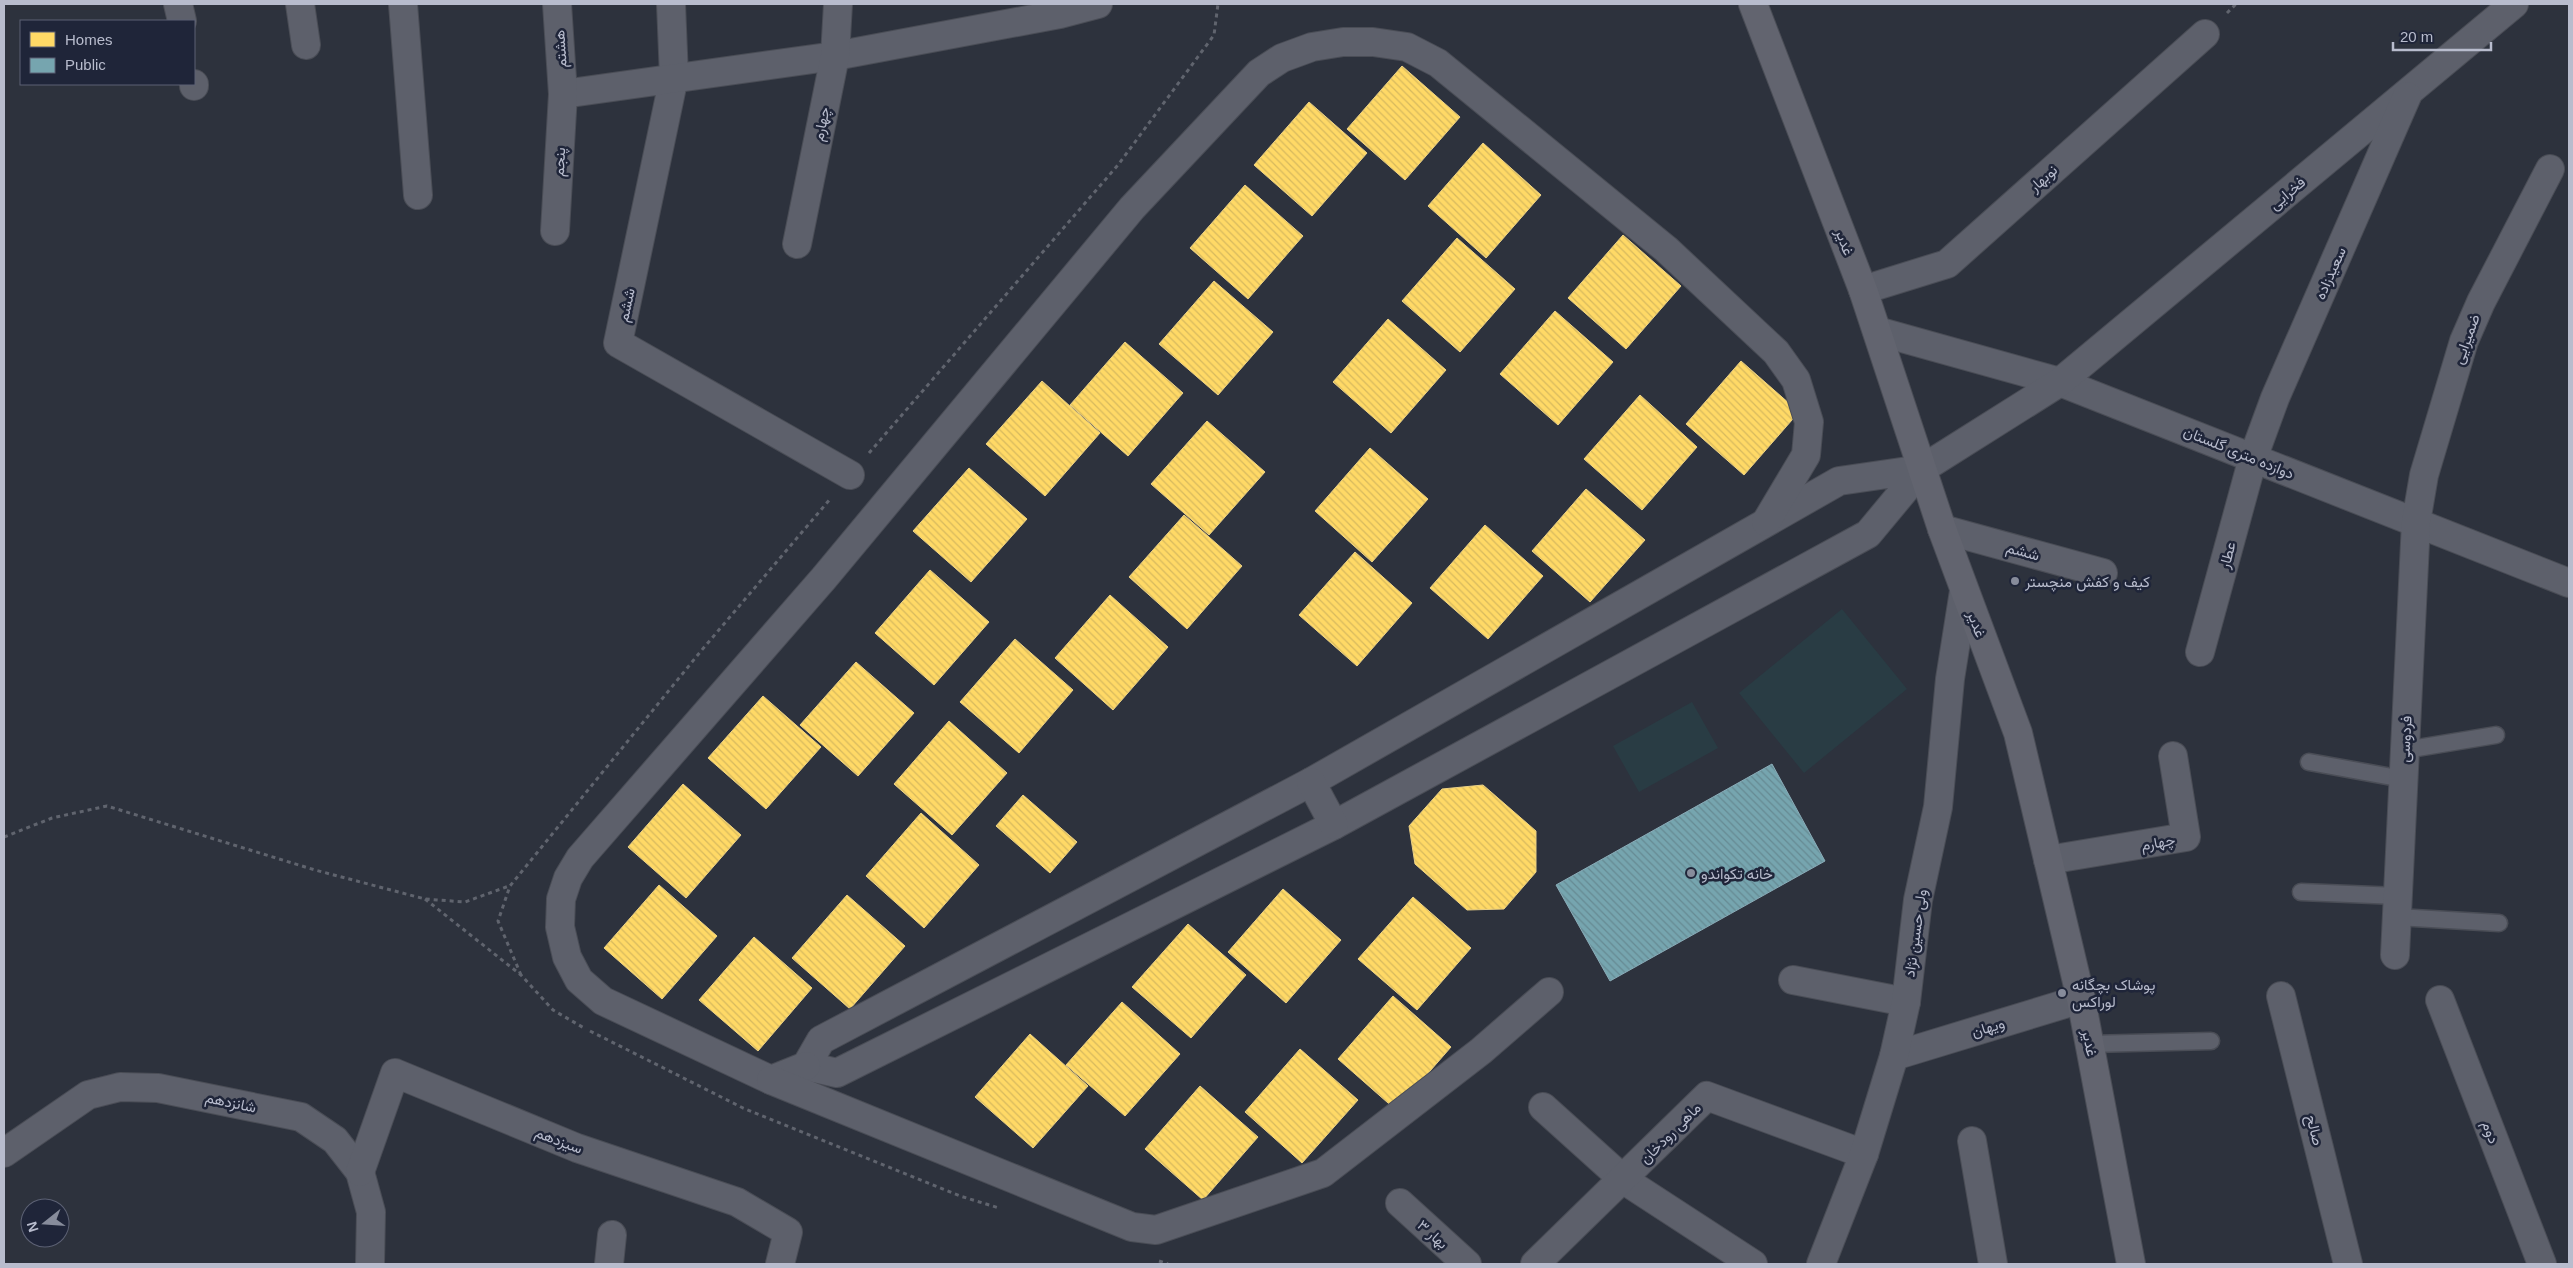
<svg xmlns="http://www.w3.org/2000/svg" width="2573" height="1268" viewBox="0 0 2573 1268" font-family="Helvetica,Vazirmatn,sans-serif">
<defs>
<pattern id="homes-back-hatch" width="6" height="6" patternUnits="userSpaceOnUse" patternTransform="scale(1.25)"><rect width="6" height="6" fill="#ffd966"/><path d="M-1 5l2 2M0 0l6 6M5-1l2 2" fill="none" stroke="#d7b95e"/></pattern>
<pattern id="public-back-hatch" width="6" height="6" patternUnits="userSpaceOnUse" patternTransform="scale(1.25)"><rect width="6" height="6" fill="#76a5af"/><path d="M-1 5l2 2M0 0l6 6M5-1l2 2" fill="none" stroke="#668a93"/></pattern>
</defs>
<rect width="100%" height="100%" fill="#2d323d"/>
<g fill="#293c44">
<polygon points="1842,609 1907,689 1804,773 1739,693"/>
<polygon points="1692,702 1718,748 1639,792 1613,746"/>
</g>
<g fill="url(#homes-back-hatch)" stroke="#ead085">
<polygon points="1402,66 1460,117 1405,180 1347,129"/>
<polygon points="1309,102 1367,153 1312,216 1254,165"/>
<polygon points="1483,143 1541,195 1486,258 1428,206"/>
<polygon points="1245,185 1303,236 1248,299 1190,248"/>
<polygon points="1623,235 1681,286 1626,349 1568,298"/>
<polygon points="1457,238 1515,289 1460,352 1402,301"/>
<polygon points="1214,281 1273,332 1218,395 1159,344"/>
<polygon points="1555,311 1613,362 1558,425 1500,374"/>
<polygon points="1388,319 1446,370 1391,433 1333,382"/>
<polygon points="1125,342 1183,393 1128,456 1070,405"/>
<polygon points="1741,361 1799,412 1744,475 1686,424"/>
<polygon points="1042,381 1100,433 1045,496 986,444"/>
<polygon points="1640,395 1697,447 1642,510 1584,459"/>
<polygon points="1207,421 1265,472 1209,535 1151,484"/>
<polygon points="1370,448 1428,499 1372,562 1315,511"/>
<polygon points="969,468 1027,519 971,582 913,531"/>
<polygon points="1586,489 1645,540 1590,602 1532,551"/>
<polygon points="1184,515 1242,566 1187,629 1129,577"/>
<polygon points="1485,525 1543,576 1488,639 1430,588"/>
<polygon points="1355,552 1412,603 1357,666 1299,615"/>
<polygon points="930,570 989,622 934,685 875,633"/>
<polygon points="1110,595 1168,647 1113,710 1055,658"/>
<polygon points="1015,639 1073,690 1019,753 960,702"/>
<polygon points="856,662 914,713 858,776 800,725"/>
<polygon points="763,696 821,747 766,809 708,758"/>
<polygon points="949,721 1007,773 952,835 894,784"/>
<polygon points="683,784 741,835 686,898 628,847"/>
<polygon points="1483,785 1536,831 1536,872 1504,909 1467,910 1415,864 1409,826 1442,789"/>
<polygon points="1023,795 1077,842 1050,873 996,826"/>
<polygon points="921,813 979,865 924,928 866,876"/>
<polygon points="659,885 717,936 662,999 604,948"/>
<polygon points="1283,889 1341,940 1286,1003 1228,952"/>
<polygon points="847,895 905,946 850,1009 792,958"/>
<polygon points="1413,897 1471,948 1417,1010 1358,959"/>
<polygon points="1188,924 1246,975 1191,1038 1132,987"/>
<polygon points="754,937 812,988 758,1051 699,1000"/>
<polygon points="1393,996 1451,1047 1396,1110 1338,1059"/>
<polygon points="1122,1002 1180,1054 1125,1116 1066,1065"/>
<polygon points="1030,1034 1088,1086 1033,1148 975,1097"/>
<polygon points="1300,1049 1358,1100 1302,1163 1245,1112"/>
<polygon points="1200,1086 1258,1137 1203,1200 1145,1149"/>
</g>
<polygon fill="url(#public-back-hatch)" stroke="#8aacb8" points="1772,764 1825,861 1610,981 1556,885"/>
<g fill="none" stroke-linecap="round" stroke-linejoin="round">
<defs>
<g id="lane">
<polyline points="2405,750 2496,735"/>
<polyline points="2309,762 2403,779"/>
<polyline points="2301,892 2398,896"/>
<polyline points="2397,917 2499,923"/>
<polyline points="2090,1044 2211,1041"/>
</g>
<g id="street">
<polyline points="178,4 182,21"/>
<polyline points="300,4 306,45"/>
<polyline points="403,4 418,195"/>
<polyline points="671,4 674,77 618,343 850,475"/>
<polyline points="194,84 194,86"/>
<polyline points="563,94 835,56 1060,14 1098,4"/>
<polyline points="555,231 563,94 557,4"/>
<polyline points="797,244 835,56 838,4"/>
<polyline points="1863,290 1947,264 2205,34"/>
<polyline points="1877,331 2060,382 2569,583"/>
<polyline points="1922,469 1839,481 1311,782 821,1040 806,1066 837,1073 1334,825 1868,534 1922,469 2060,382 2514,4"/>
<polyline points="1942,529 2103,573"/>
<polyline points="2200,652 2253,458 2275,398 2407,96"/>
<polyline points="1311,782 1334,825"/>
<polyline points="2048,860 2186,837 2173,756"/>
<polyline points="2395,955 2416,522 2424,475 2464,341 2481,302 2550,169"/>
<polyline points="1793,980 1906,1002"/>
<polyline points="2281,996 2348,1264"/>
<polyline points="2440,1000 2542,1264"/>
<polyline points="1894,1056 2081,999"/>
<polyline points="806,1066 771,1080 603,1001 579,980 567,957 560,927 561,899 568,878 580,858 824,578 1132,208 1259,73 1282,58 1312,47 1343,42 1373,42 1407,47 1438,63 1666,249 1776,352 1796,380 1809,422 1806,455 1766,522"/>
<polyline points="771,1080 1132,1227 1156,1230 1323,1173 1481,1051 1549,992"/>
<polyline points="1543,1107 1624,1180 1753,1264"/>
<polyline points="1972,1141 1993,1264"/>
<polyline points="4,1153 88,1095 120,1087 158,1088 301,1117 335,1140 360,1172 371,1212 370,1264"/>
<polyline points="360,1172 395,1073 577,1148 737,1202 788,1232 780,1264"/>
<polyline points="1400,1203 1467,1264"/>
<polyline points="609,1264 612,1235"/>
<polyline points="1535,1264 1707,1096 1864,1154"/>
<polyline points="1821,1264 1864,1154 1894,1056 1906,1002 1918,900 1938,807 1950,679 1964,591"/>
</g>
<polyline id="secondary" points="1753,4 1863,290 1942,529 2018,733 2081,999 2131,1264"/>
</defs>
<use href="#lane" stroke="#4a4d56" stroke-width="19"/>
<use href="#street" stroke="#4a4d56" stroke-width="30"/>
<use href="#secondary" stroke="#4a4d56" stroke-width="30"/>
<g stroke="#60646e" stroke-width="3" stroke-dasharray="4 4" stroke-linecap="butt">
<polyline points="2227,13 2236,4"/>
<polyline points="869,453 1118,165 1214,35 1218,4"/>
<polyline points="4,837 52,818 107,806 315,870 425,899 465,902 509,886"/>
<polyline points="425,899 521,975 553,1010 584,1028"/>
<polyline points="521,975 498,921 510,886 701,651 831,498"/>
<polyline points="590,1031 743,1108 960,1196 999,1208"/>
<polyline points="1159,1261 1168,1264"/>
</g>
<use href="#lane" stroke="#5d606b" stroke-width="16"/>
<use href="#street" stroke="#5d606b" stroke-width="28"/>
<use href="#secondary" stroke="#62646f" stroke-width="28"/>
</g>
<g fill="#878c9b" stroke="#1f2539" stroke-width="2">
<circle cx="2015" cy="581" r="5"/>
<circle cx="1691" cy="873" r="5"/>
<circle cx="2062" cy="993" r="5"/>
</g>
<g text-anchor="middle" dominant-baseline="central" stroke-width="5" stroke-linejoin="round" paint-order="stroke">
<g font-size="15" fill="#b8bccd" stroke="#1f2539">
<text transform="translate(560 49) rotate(-94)">هشتم</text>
<text transform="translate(821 124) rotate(-79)">چهارم</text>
<text transform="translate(559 162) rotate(-87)">پنجم</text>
<text transform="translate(2043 178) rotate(-42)">نوبهار</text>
<text transform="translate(2287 193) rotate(-40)">فخرایی</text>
<text transform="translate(1845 242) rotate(69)">غدیر</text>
<text transform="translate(2330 273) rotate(-66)">سعیدزاده</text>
<text transform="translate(626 305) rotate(-78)">ششم</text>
<text transform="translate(2466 339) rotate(-70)">ضمیرایی</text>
<text transform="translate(2239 452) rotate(22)">دوازده متری گلستان</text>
<text transform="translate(2023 551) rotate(15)">ششم</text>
<text transform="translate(2227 555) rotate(-75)">عطار</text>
<text transform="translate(1977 624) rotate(69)">غدیر</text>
<text transform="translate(2405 739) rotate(-87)">فردوسی</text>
<text transform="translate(2158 842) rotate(-10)">چهارم</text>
<text transform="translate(1915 933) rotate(-82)">ولی حسین نژاد</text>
<text transform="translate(1988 1027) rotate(-17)">ویهان</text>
<text transform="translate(2090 1043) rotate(79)">غدیر</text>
<text transform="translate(231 1102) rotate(12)">شانزدهم</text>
<text transform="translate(2315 1130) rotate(76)">صالح</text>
<text transform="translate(2491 1132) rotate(69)">دوم</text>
<text transform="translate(1670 1133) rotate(-45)">ماهی رودخان</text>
<text transform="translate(559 1140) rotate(21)">سیزدهم</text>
<text transform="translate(1433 1234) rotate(42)">بهار ۳</text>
</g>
<g font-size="15" fill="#b8bccd" stroke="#1f2539" text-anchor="start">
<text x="2025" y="581">کیف و کفش منچستر</text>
<text x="1701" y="873">خانه تکواندو</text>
<text x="2072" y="984">پوشاک بچگانه<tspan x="2072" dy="17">لوراکس</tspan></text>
</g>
</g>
<rect width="2573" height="1268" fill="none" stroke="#b8bccd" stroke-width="10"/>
<rect x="20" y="20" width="175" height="65" fill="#1f2539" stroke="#5c6174"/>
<rect x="30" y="32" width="25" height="15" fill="#ffd966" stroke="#5c6174"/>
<text x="65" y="45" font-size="15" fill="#b8bccd">Homes</text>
<rect x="30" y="58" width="25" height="15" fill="#76a5af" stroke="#5c6174"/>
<text x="65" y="70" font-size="15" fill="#b8bccd">Public</text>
<g transform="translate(45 1223) rotate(253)"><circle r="24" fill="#1f2539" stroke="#5c6174"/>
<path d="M0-4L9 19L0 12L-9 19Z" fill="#878c9b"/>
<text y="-8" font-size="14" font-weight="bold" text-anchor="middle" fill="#b8bccd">N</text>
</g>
<path d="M2393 42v8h98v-8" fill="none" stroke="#b8bccd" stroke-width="2.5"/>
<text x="2400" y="42" font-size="15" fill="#b8bccd" stroke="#1f2539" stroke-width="4" paint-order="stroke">20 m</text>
</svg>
